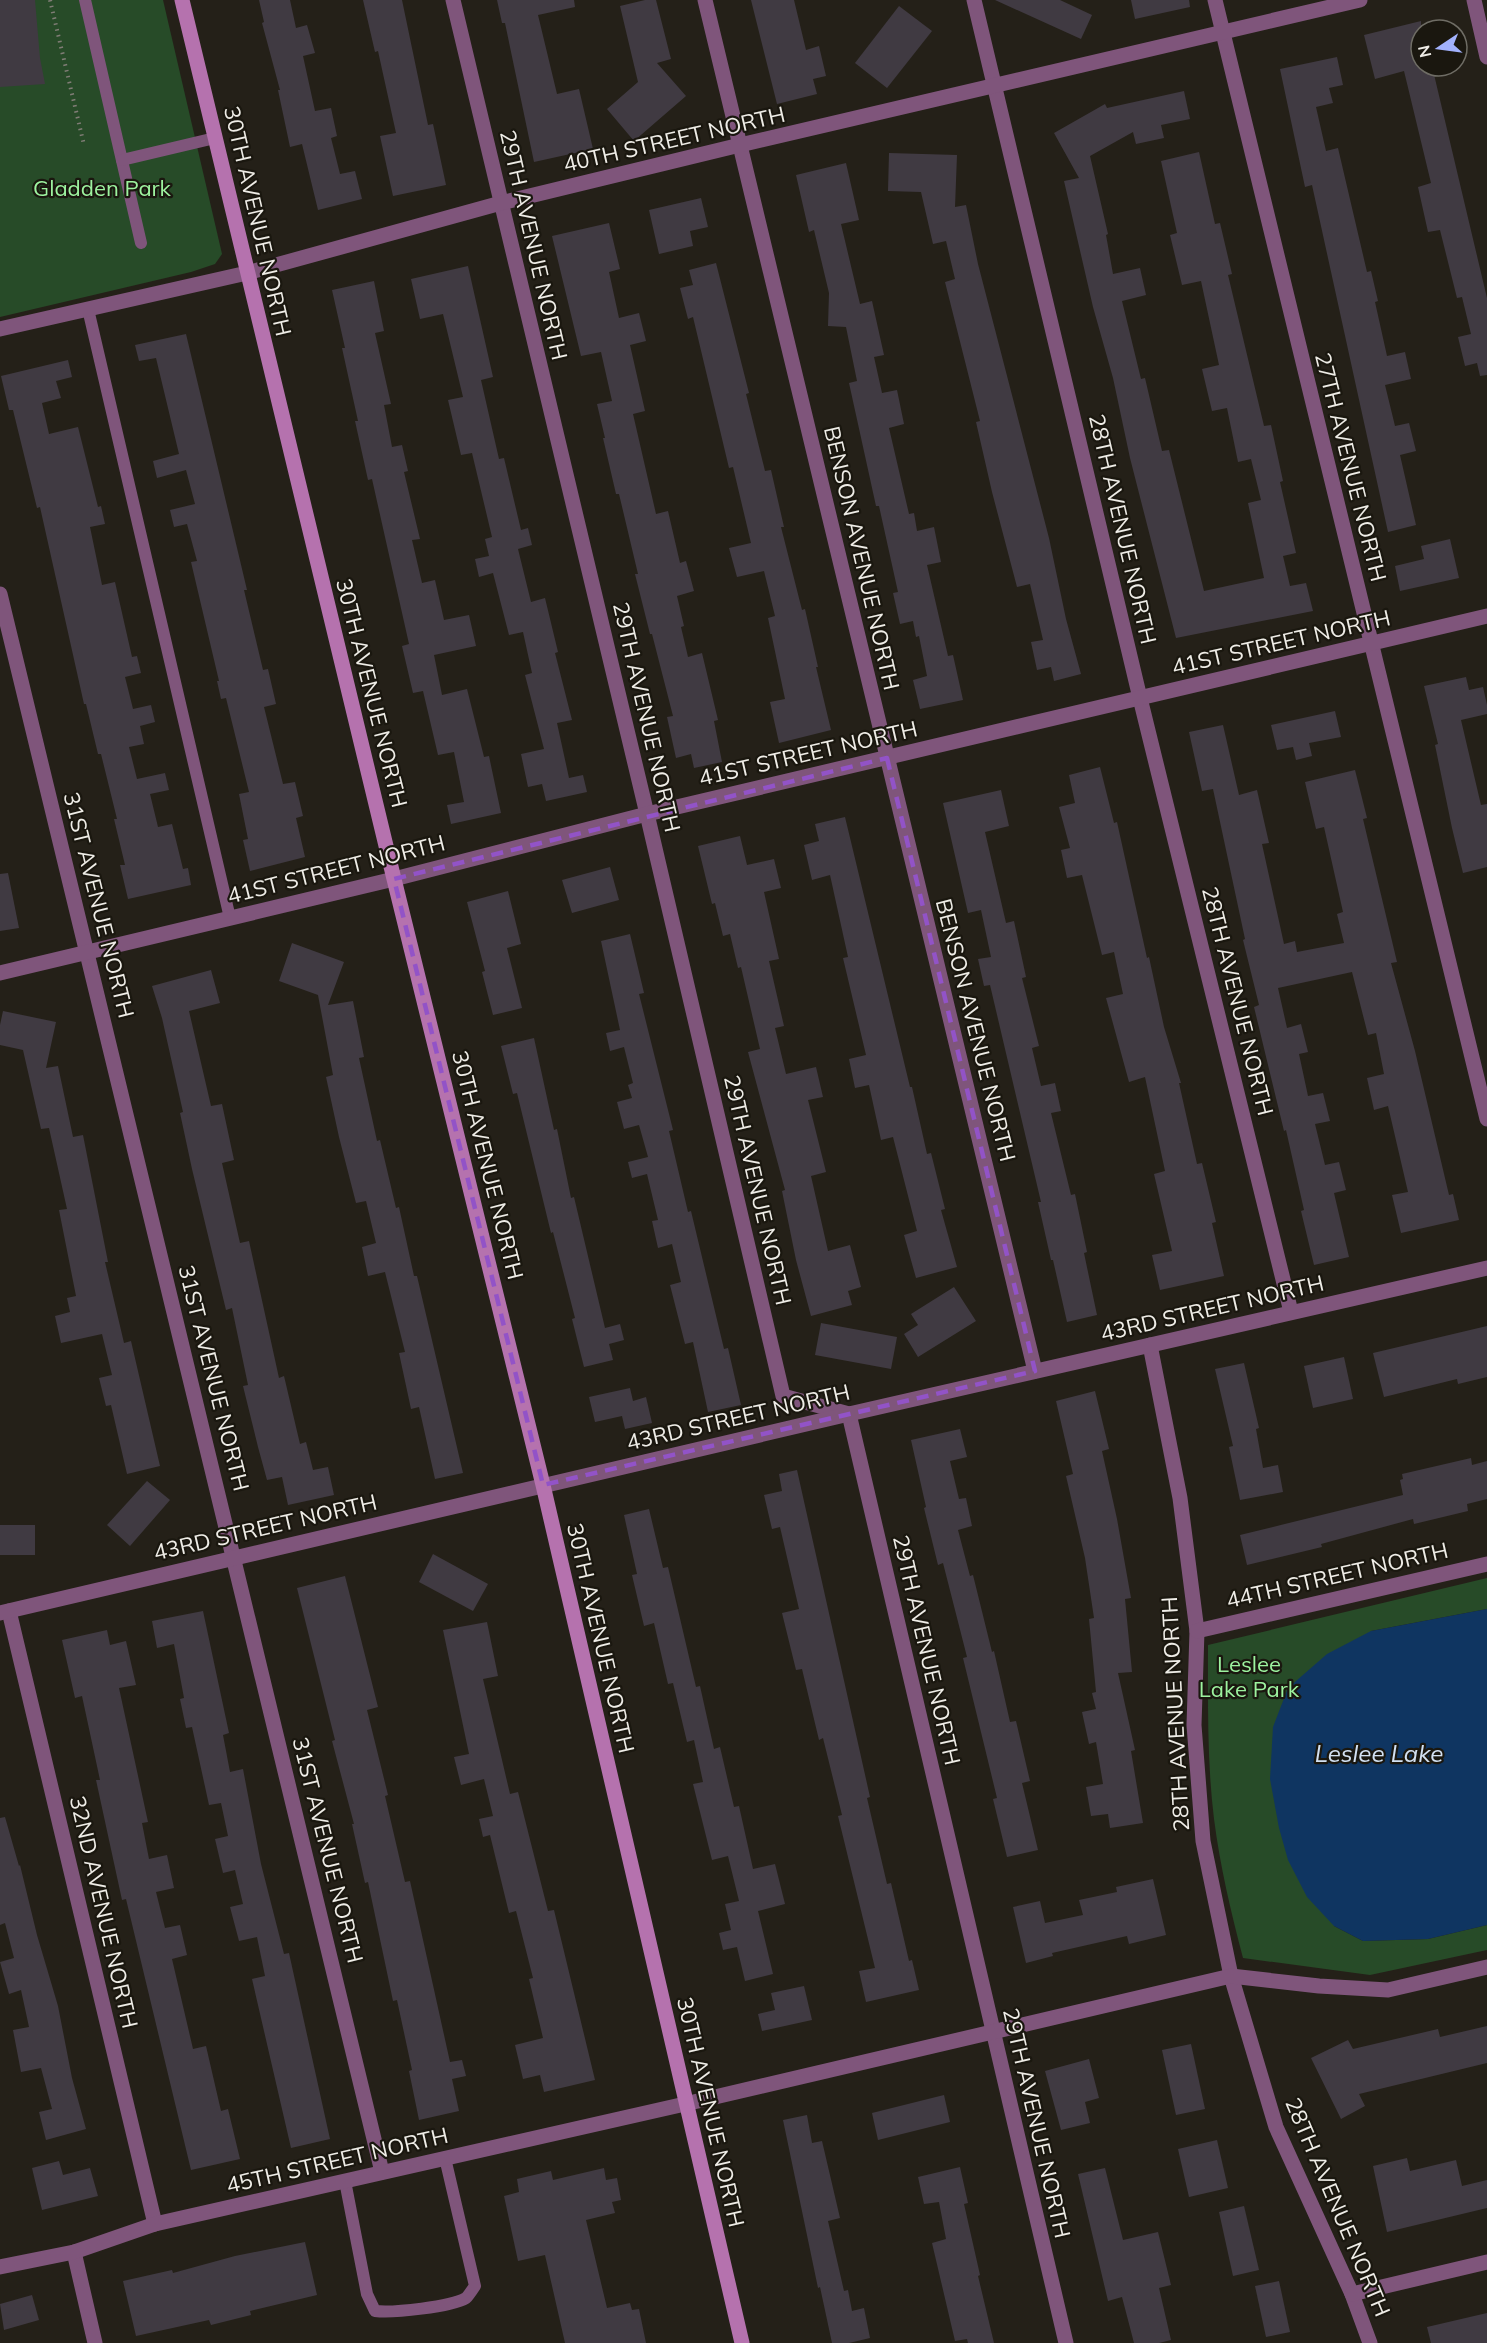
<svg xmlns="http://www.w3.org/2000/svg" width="1487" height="2343" viewBox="0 0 1487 2343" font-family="Mulish,sans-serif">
<rect width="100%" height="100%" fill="#242018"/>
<g fill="#274b28">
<polygon points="0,0 163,0 222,254 215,264 191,272 0,317"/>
<path d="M1487 1578V1609L1371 1631 1334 1926 1363 1941 1428 1939 1487 1925V1950L1370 1975 1243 1958C1231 1912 1220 1866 1214 1819 1207 1762 1208 1703 1208 1645Z"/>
</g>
<polygon fill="#0f3561" points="1487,1609 1487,1925 1428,1939 1363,1941 1334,1926 1307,1897 1288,1860 1279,1828 1270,1779 1273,1727 1288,1688 1327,1654 1371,1631"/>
<g fill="#403a42">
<polygon points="0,0 35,0 40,58 45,84 0,87"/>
<polygon points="259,0 290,0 296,28 307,25 315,53 303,56 315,111 331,108 337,136 331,138 340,174 355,171 362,199 318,210 302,144 290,147 278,90 280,90 262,23 264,22"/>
<polygon points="363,0 402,0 428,125 433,124 446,185 393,196 380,136 396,133 378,51 375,52"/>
<polygon points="497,0 574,0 575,7 538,15 557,94 579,89 593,149 534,162 505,23 502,23"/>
<polygon points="645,0 656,0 671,59 657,63 686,96 634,141 607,109 638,82 620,6"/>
<polygon points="751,0 794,0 806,50 819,46 826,76 813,79 817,94 777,104"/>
<polygon points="995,0 1060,0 1092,15 1081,39"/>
<polygon points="1131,0 1189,0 1190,7 1135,19"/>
<polygon points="899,6 932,31 887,88 855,63"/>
<polygon points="1421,21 1421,66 1432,66 1487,298 1487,375 1480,376 1477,363 1465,366 1458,337 1471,334 1462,297 1457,298 1440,230 1428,232 1418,187 1431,183 1404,71 1375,79 1364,35"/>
<polygon points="1337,57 1343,85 1329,88 1333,103 1316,107 1326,151 1338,148 1367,272 1371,271 1378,301 1375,302 1387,356 1405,352 1411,379 1385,385 1395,426 1409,423 1416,451 1400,455 1416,525 1388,532 1312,185 1305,187 1280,69"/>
<polygon points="1184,91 1190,119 1161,125 1164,138 1136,144 1133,132 1090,156 1108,234 1106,235 1113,274 1140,268 1146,295 1122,301 1141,379 1145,378 1162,451 1169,450 1204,591 1264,578 1248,503 1261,500 1251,459 1238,462 1227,408 1212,411 1202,369 1219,365 1201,281 1182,285 1170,235 1177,233 1161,161 1199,152 1215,224 1220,223 1232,274 1228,275 1264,426 1271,425 1283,481 1280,482 1296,553 1283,556 1290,586 1306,583 1313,611 1176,638 1130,458 1113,378 1093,307 1064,181 1079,178 1054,133 1105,104 1107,108"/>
<polygon points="889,153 957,155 955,207 966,205 978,264 1049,538 1066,619 1081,674 1054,681 1051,667 1037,670 1031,642 1043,640 1030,584 1017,587 992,492 976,422 980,421 945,282 955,279 946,241 933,244 921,192 888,191"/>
<polygon points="846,163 859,220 841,224 860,304 872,301 884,355 874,357 882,393 897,390 904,424 889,428 909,514 914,513 917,531 934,527 941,562 927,565 948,656 953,655 963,700 920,709 913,680 927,676 919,636 916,637 913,621 900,624 893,593 898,592 879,506 876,506 849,383 857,381 846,327 828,326 829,293 814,230 809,232 796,175"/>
<polygon points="701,198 708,227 690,231 693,246 659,254 649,210"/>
<polygon points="609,223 620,269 609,272 619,318 639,313 646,341 630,345 645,411 633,414 656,514 668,511 680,563 686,561 694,591 677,596 684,626 681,627 688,657 702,653 718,720 714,721 722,762 694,768 691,754 676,758 667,717 673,716 652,634 650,634 635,574 638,574 619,494 616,494 603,438 605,438 597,404 612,401 601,352 581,356 552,236"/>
<polygon points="716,263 749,393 746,394 765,471 771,470 784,527 781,527 802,610 805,609 818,667 816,667 831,730 779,743 770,702 785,699 768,618 775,616 764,571 737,577 729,548 751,543 733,467 729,468 693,317 688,319 680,288 693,285 689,270"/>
<polygon points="468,266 493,377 481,380 499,459 504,458 521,530 528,528 532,545 518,549 531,602 545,598 558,652 555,653 572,720 557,723 569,778 583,775 587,792 546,801 542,784 528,787 521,754 544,749 525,675 532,673 523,632 509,635 493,573 479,577 475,559 489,556 485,539 492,537 472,453 461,455 448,400 463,397 443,314 420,319 411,279"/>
<polygon points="374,281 384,331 375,333 391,404 384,405 392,447 402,445 408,471 404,472 420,539 412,540 422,583 435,580 444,620 469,615 476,646 434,655 442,695 467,689 484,757 489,756 501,813 451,824 447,805 464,802 454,752 438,755 423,691 413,693 402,646 409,644 372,479 368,480 355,421 358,421 342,348 345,348 332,290"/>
<polygon points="186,334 238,552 247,590 244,590 263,670 268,669 276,704 264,707 283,784 295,782 303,816 296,818 305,857 250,871 243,840 248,839 239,794 249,792 226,698 221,699 217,681 219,681 191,562 197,561 187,524 174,527 170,510 195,504 186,470 157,478 153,461 179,454 156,358 139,361 135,345"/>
<polygon points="68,360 72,377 56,381 61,398 42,403 49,434 78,427 98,507 101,506 105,524 90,527 102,585 115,582 132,657 137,656 141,673 125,677 133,709 151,705 155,722 140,726 144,744 129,747 137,779 165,773 169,790 150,794 158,827 172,824 183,869 188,868 191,885 128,899 120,865 125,865 114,819 117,819 101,754 98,754 86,704 84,704 40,507 37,508 13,410 9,410 1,376"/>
<polygon points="1450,539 1459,578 1400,591 1395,566 1424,559 1421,546"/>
<polygon points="1466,677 1469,690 1483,687 1487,705 1487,714 1461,720 1481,805 1487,804 1487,867 1463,873 1452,828 1435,745 1438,744 1424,686"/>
<polygon points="1335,711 1341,737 1309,743 1312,756 1296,760 1293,747 1277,750 1271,725"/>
<polygon points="1223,725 1239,795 1257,790 1269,843 1262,844 1284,944 1295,941 1297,952 1344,943 1337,914 1343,912 1324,827 1316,829 1305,782 1355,770 1367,818 1363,819 1397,962 1391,963 1415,1051 1449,1195 1453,1194 1459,1220 1401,1233 1392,1195 1408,1192 1388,1106 1374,1110 1367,1078 1384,1074 1376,1033 1368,1035 1352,972 1278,988 1287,1028 1301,1024 1308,1052 1299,1054 1308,1096 1323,1093 1330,1121 1315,1124 1325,1165 1339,1162 1346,1190 1334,1193 1349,1257 1314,1265 1301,1211 1304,1210 1286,1130 1284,1131 1254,1007 1259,1005 1243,940 1245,939 1213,789 1202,791 1189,732"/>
<polygon points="1100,767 1114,823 1117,822 1147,958 1149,957 1164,1027 1181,1083 1179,1083 1197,1164 1202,1163 1216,1222 1212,1223 1224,1276 1160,1290 1152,1255 1172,1251 1154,1174 1165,1171 1145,1077 1129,1082 1106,998 1123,994 1114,952 1102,955 1082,875 1067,878 1061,850 1070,848 1059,807 1075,803 1069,775"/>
<polygon points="1001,790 1009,826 985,832 1006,923 1014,921 1026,977 1022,978 1039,1046 1032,1048 1041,1086 1055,1083 1061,1111 1051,1113 1071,1195 1075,1194 1087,1252 1084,1253 1097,1315 1067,1322 1053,1260 1051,1260 1038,1202 1041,1202 990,985 984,986 978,959 991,957 981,910 968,913 943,803"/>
<polygon points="845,817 910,1087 912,1087 927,1154 931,1153 945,1209 941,1210 957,1267 916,1278 904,1235 917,1231 893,1137 881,1140 869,1085 855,1088 849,1059 866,1055 843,958 848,957 830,875 812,880 804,845 819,841 815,824"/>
<polygon points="740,836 747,865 774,859 781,888 764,892 779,959 769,961 784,1026 775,1028 786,1074 816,1067 823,1097 808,1100 826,1172 811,1176 828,1251 850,1245 861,1287 848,1291 852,1305 811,1316 796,1260 782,1191 785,1190 748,1052 760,1049 741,967 738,968 730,934 723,936 715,903 712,904 698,846"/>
<polygon points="610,867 619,900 572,913 562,880"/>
<polygon points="8,873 19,928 0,931 0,874"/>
<polygon points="508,891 521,944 507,948 522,1008 493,1015 482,972 485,971 467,902"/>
<polygon points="630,934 644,993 639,994 673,1130 669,1131 688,1212 691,1211 724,1349 728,1348 741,1405 708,1412 693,1342 685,1344 670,1285 681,1282 672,1244 658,1248 652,1221 658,1220 647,1174 632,1178 628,1162 648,1157 639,1125 624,1129 617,1102 632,1098 628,1085 633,1083 624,1047 610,1051 606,1033 620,1030 601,941"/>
<polygon points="292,943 344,962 328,1005 353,1001 364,1057 359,1058 377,1141 380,1140 396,1208 399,1207 414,1276 417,1276 463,1473 435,1479 419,1407 411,1409 399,1353 405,1352 385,1272 368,1276 362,1247 376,1243 366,1201 356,1203 339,1137 326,1077 333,1075 318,995 279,981"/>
<polygon points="211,970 220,1003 189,1011 211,1106 222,1104 234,1160 222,1163 240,1243 249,1241 279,1378 284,1376 300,1444 306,1442 313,1470 328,1467 334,1495 288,1505 282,1477 267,1480 258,1447 243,1386 248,1385 232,1308 226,1310 192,1169 180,1113 183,1112 162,1018 152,986"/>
<polygon points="3,1011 56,1022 46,1068 58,1066 73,1137 83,1135 108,1262 105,1262 124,1343 131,1341 160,1466 127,1474 111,1405 106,1406 99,1378 112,1375 102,1334 61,1343 55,1316 70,1312 67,1298 76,1296 59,1210 67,1209 49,1128 41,1129 23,1050 0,1045 0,1025"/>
<polygon points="534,1038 554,1130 557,1129 571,1198 574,1197 605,1328 620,1324 624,1340 609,1344 613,1360 584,1367 572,1319 575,1318 553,1232 551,1233 517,1093 513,1094 501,1046"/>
<polygon points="954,1287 976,1321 918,1357 904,1334 918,1325 911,1314"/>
<polygon points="821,1323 897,1337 891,1369 815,1355"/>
<polygon points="1487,1326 1487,1377 1458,1384 1457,1379 1384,1397 1373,1353"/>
<polygon points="1344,1357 1353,1399 1313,1408 1304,1366"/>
<polygon points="1244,1363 1259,1428 1256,1429 1263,1468 1278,1465 1283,1492 1240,1500 1229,1447 1233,1446 1215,1369"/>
<polygon points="630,1388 633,1401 646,1397 652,1423 625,1429 622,1416 595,1422 589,1397"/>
<polygon points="1095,1391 1109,1449 1102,1451 1117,1519 1131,1598 1125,1599 1132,1672 1118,1673 1135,1750 1131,1751 1143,1823 1110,1828 1108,1814 1091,1816 1086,1787 1103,1784 1096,1742 1089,1744 1082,1712 1096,1709 1092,1693 1096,1692 1089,1619 1094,1618 1085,1558 1066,1476 1073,1474 1056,1401"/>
<polygon points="960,1429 967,1457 950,1461 959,1499 966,1498 972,1526 958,1530 970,1576 973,1575 992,1652 994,1651 1010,1722 1016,1721 1030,1781 1022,1783 1038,1850 1007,1857 993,1799 997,1798 963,1658 967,1657 943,1563 938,1565 924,1508 926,1507 911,1440"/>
<polygon points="1471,1458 1472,1465 1487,1461 1487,1499 1467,1504 1468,1511 1414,1524 1413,1519 1321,1544 1322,1547 1247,1565 1240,1535 1403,1495 1400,1480 1403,1479 1402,1474"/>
<polygon points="797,1470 870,1797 867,1798 887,1884 891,1883 909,1961 912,1960 919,1990 866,2002 859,1971 875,1968 838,1816 842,1815 823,1738 819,1740 802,1669 796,1670 782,1613 799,1609 780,1527 772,1529 764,1495 782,1491 779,1474"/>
<polygon points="147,1481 170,1500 130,1546 107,1525"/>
<polygon points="649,1509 663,1568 668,1567 696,1687 700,1686 714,1749 720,1747 734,1807 739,1806 753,1869 775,1864 785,1904 758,1911 773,1974 745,1981 737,1947 723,1950 719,1933 731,1930 725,1904 739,1901 728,1856 712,1860 693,1784 703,1782 694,1740 687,1742 673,1683 668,1684 654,1623 644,1626 632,1575 637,1574 624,1515"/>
<rect x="0" y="1525" width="35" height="30"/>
<polygon points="433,1554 488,1584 473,1611 419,1582"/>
<polygon points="345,1576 378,1707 367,1710 388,1795 385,1796 405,1882 410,1881 450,2062 462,2060 466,2076 452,2079 459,2111 419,2120 409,2071 412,2070 397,2000 393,2001 368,1882 365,1883 352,1824 354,1824 332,1741 335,1740 297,1588"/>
<polygon points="203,1611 229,1733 223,1735 230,1772 243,1769 261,1864 284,1954 289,1953 330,2139 291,2148 252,1979 265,1976 257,1937 239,1941 230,1907 243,1904 235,1870 223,1873 215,1839 228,1836 221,1803 209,1805 192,1727 186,1728 180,1699 184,1698 174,1644 157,1648 152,1621"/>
<polygon points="487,1622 498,1676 483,1679 510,1794 518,1792 548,1911 554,1910 595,2080 544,2092 540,2075 523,2079 515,2045 543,2038 529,1979 533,1978 516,1911 509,1913 490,1835 483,1837 479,1819 493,1816 484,1779 461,1785 454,1757 469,1754 443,1630"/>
<polygon points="107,1630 110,1645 126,1641 136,1685 119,1688 148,1822 142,1823 149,1859 167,1855 174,1888 156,1892 165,1928 180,1925 187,1955 172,1959 193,2049 206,2046 221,2111 228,2109 240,2159 191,2170 126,1899 122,1900 96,1780 100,1780 82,1696 75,1698 62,1640"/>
<polygon points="5,1817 19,1866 20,1865 37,1935 58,2006 72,2078 86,2129 46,2140 39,2112 52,2109 41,2068 21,2072 13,2030 29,2027 21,1990 9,1994 0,1962 14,1958 5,1923 0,1925 0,1818"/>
<polygon points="1153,1879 1166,1935 1129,1944 1127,1936 1052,1953 1053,1956 1026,1963 1013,1907 1040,1901 1045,1923 1083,1915 1079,1900 1117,1892 1116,1887"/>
<polygon points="804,1986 812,2020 762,2031 758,2014 775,2010 771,1993"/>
<polygon points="1487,2026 1487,2063 1359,2094 1365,2106 1341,2119 1311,2058 1348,2040 1353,2049 1438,2029 1440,2037"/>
<polygon points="1191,2044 1205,2109 1176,2115 1162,2050"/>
<polygon points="1089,2059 1099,2098 1085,2102 1090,2123 1061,2130 1045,2071"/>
<polygon points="944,2095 950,2122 878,2140 872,2113"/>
<polygon points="807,2115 812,2143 822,2141 840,2218 828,2221 844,2291 848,2290 852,2311 864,2308 870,2338 849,2343 832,2343 820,2287 818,2288 783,2120"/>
<polygon points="1217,2140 1228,2188 1189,2197 1178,2149"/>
<polygon points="1407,2158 1410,2171 1456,2160 1462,2186 1487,2180 1487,2208 1387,2232 1373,2166"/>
<polygon points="59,2161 63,2175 90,2168 98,2196 42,2210 32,2168"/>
<polygon points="960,2167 968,2203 964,2204 980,2275 978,2276 994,2343 968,2343 967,2339 955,2341 932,2243 946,2239 939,2202 924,2204 918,2177"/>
<polygon points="604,2168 606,2180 617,2178 621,2200 612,2202 615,2213 586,2220 607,2308 630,2303 632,2310 639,2309 646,2343 565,2343 545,2255 518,2261 504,2196 519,2192 517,2179 551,2171 553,2180"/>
<polygon points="1105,2168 1123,2240 1158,2232 1171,2285 1159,2288 1171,2340 1159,2343 1134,2343 1122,2297 1108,2301 1078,2174"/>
<polygon points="1244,2206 1259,2270 1233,2276 1219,2212"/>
<polygon points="305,2242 317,2295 250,2311 251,2315 211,2325 209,2320 136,2336 123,2281 172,2270 173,2273 235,2256"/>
<polygon points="1279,2281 1290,2332 1266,2337 1255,2286"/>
<polygon points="32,2295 39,2320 4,2330 0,2304"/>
<polygon points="1487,2313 1487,2343 1431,2343 1427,2327"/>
</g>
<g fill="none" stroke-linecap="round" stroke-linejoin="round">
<polyline stroke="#807d76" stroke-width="4" stroke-dasharray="1.5 4.5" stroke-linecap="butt" points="50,0 84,145"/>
<g stroke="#7f557b" stroke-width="12">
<polyline points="85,0 141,243"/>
<polyline points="122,160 215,138"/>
<polyline points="88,309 230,918"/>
<path d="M345 2181 367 2294 375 2311C393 2313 451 2307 466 2298 469 2295 472 2290 475 2286L445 2158"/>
</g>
<g stroke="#7f557b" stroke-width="15">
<polyline points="453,0 647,814 783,1396 849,1414 1066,2343"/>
<polyline points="705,0 1035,1371"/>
<polyline points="974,0 1140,698 1291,1312"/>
<polyline points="1215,0 1487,1119"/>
<polyline points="1474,0 1487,57"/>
<polyline points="0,329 247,273 501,203 740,145 1360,0"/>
<polyline points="0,594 382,2172"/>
<polyline points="0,973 394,879 647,814 1487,616"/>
<polyline points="1150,1345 1180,1498 1197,1631 1194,1725 1203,1841 1231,1976 1276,2127 1352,2294 1370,2343"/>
<polyline points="9,1611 155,2224"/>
<polyline points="0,1613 849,1414 1487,1268"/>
<polyline points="1197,1631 1487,1564"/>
<polyline points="74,2252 95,2343"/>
<polyline points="0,2267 74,2252 155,2224 685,2104 1231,1976 1319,1986 1388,1990 1487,1967"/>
<polyline points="1352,2294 1487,2262"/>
</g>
<polyline stroke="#b572ae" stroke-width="15" points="182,0 394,879 543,1485 742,2343"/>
</g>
<path fill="none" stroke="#9253c7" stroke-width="4.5" stroke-dasharray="12 8" stroke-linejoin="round" d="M887 758 1035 1371 543 1485 394 879Z"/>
<g text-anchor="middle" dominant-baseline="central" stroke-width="4.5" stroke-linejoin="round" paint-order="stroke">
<g font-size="22" fill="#efede7" stroke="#1a170f">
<text transform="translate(674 139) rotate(-13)">40TH STREET NORTH</text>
<text transform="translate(258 221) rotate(77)">30TH AVENUE NORTH</text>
<text transform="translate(534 245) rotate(77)">29TH AVENUE NORTH</text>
<text transform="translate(1351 467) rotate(76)">27TH AVENUE NORTH</text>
<text transform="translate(1123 529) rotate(77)">28TH AVENUE NORTH</text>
<text transform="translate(862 558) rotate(77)">BENSON AVENUE NORTH</text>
<text transform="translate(1281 642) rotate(-13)">41ST STREET NORTH</text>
<text transform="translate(372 693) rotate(76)">30TH AVENUE NORTH</text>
<text transform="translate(647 717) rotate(77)">29TH AVENUE NORTH</text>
<text transform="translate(808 753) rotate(-13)">41ST STREET NORTH</text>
<text transform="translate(336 869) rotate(-14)">41ST STREET NORTH</text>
<text transform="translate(99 905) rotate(76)">31ST AVENUE NORTH</text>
<text transform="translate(1238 1001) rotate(76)">28TH AVENUE NORTH</text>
<text transform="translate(976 1030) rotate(76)">BENSON AVENUE NORTH</text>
<text transform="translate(488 1165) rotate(76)">30TH AVENUE NORTH</text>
<text transform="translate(758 1190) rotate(77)">29TH AVENUE NORTH</text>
<text transform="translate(1212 1308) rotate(-13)">43RD STREET NORTH</text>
<text transform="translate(214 1378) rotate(76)">31ST AVENUE NORTH</text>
<text transform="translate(738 1417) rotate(-13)">43RD STREET NORTH</text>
<text transform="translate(265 1527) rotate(-13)">43RD STREET NORTH</text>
<text transform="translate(1337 1575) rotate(-13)">44TH STREET NORTH</text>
<text transform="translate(601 1638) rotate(77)">30TH AVENUE NORTH</text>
<text transform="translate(927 1650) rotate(77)">29TH AVENUE NORTH</text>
<text transform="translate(1175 1714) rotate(-93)">28TH AVENUE NORTH</text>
<text transform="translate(328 1850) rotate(76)">31ST AVENUE NORTH</text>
<text transform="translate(104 1912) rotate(77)">32ND AVENUE NORTH</text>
<text transform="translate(711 2112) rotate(77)">30TH AVENUE NORTH</text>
<text transform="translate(1037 2123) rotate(77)">29TH AVENUE NORTH</text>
<text transform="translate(337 2160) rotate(-13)">45TH STREET NORTH</text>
<text transform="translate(1338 2207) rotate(67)">28TH AVENUE NORTH</text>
</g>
<g font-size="22" fill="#9df39f" stroke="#1a170f">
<text x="102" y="188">Gladden Park</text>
<text x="1249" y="1664">Leslee<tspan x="1249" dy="25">Lake Park</tspan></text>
</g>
<g font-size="24" font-style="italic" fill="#d3e1f2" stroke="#1a170f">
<text x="1379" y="1753">Leslee Lake</text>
</g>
</g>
<g transform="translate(1439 48) rotate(257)"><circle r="28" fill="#1a170f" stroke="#6f6d65" stroke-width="1.5"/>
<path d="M0-4.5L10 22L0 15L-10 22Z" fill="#a2b2fd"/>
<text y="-9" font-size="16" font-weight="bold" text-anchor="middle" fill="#efede7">N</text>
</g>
</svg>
